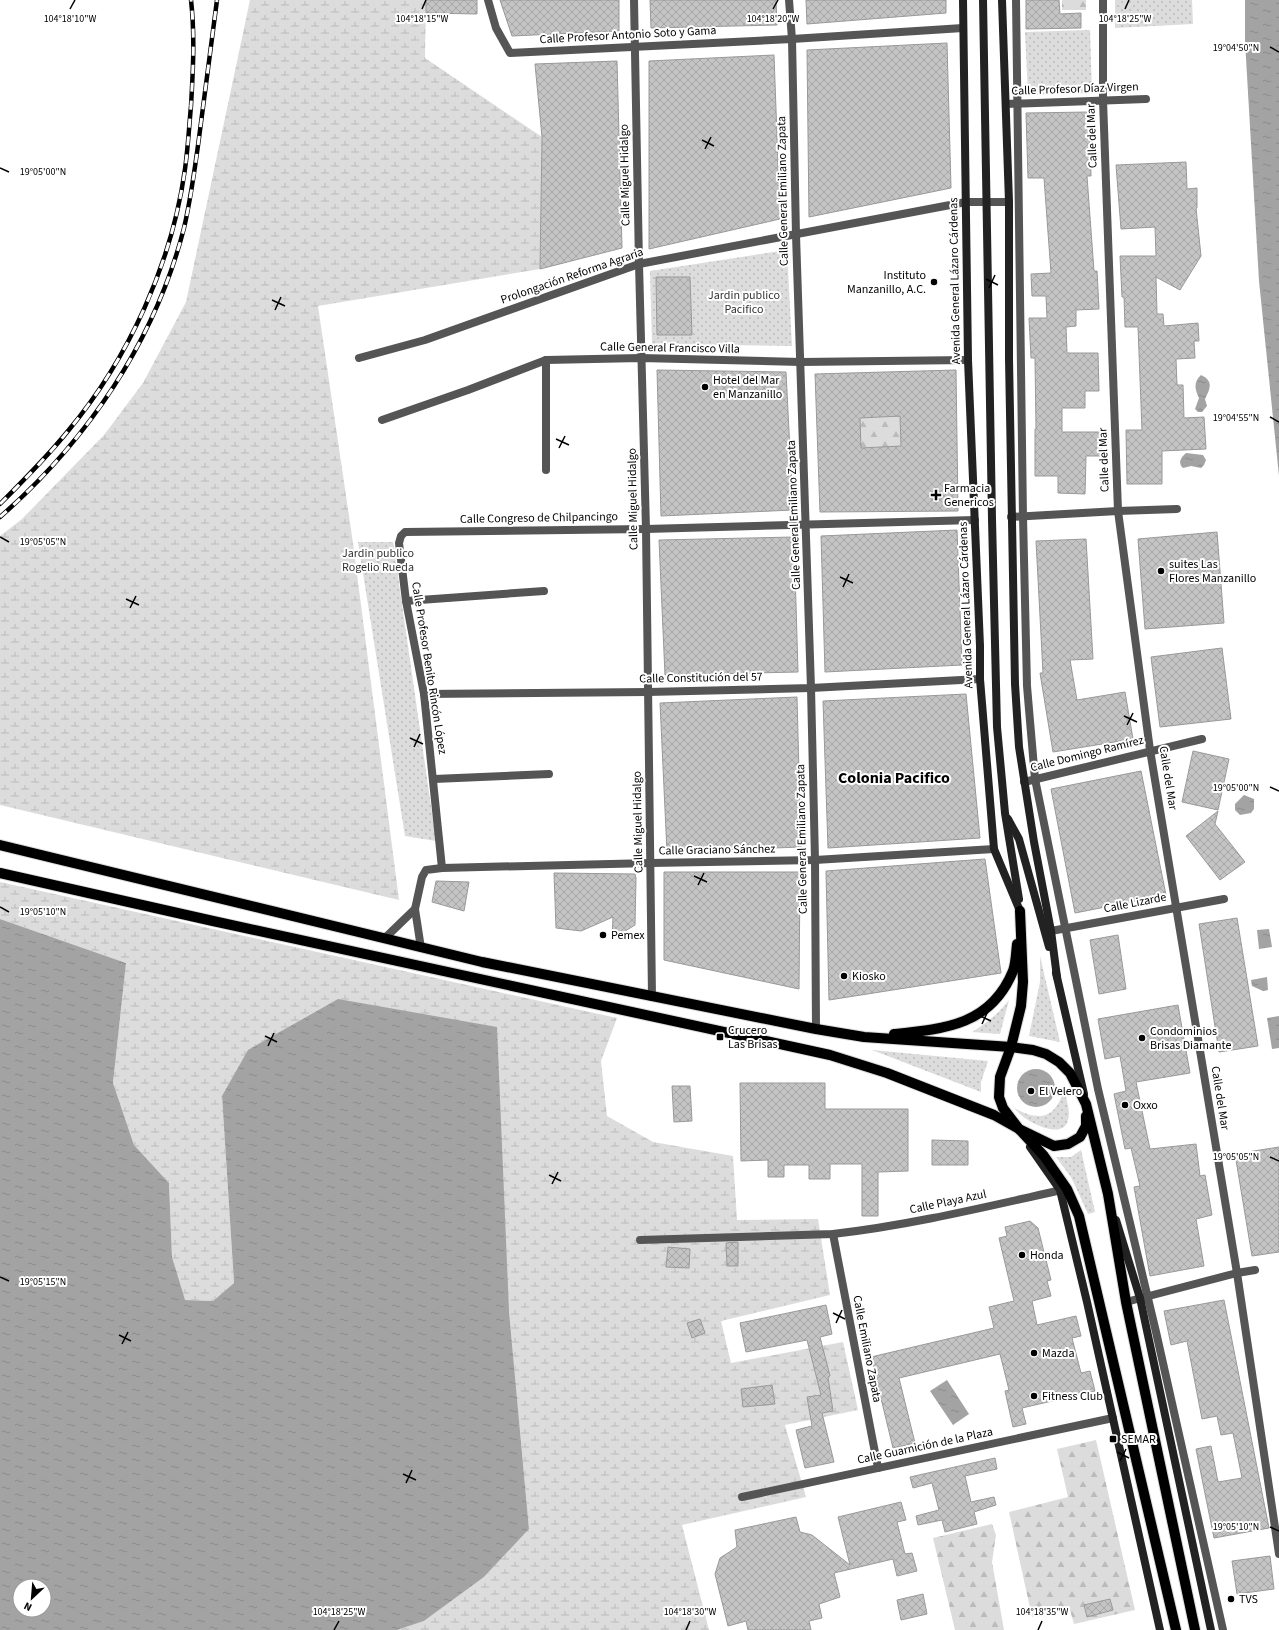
<svg xmlns="http://www.w3.org/2000/svg" width="1279" height="1630" viewBox="0 0 1279 1630" font-family="'Source Sans 3',sans-serif">
<defs>
<pattern id="green-dots" width="8" height="8" patternUnits="userSpaceOnUse"><rect width="8" height="8" fill="#dcdcdc"/><path d="M2 2h.1M6 6h.1" fill="none" stroke="#bbb" stroke-width="1.8" stroke-linecap="round"/></pattern>
<pattern id="forest-firs" width="22" height="20" patternUnits="userSpaceOnUse"><rect width="22" height="20" fill="#dcdcdc"/><path d="M5 1l3.5 6h-7zM16 11l3.5 6h-7z" fill="#bbb"/></pattern>
<pattern id="wetland-marsh" width="20" height="14" patternUnits="userSpaceOnUse"><rect width="20" height="14" fill="#dcdcdc"/><path d="M1 5h8M5 5V1M11 12h8M15 12V8" fill="none" stroke="#bbb"/></pattern>
<pattern id="water-ripples" width="26" height="14" patternUnits="userSpaceOnUse"><rect width="26" height="14" fill="#a3a3a3"/><path d="M2 4q2-2 4 0t4 0M15 11q2-2 4 0t4 0" fill="none" stroke="#8b8b8b"/></pattern>
<pattern id="building-cross-hatch" width="8" height="8" patternUnits="userSpaceOnUse"><rect width="8" height="8" fill="#c4c4c4"/><path d="M0 0l8 8M0 8l8-8" fill="none" stroke="#a7a7a7"/></pattern>
</defs>
<rect width="100%" height="100%" fill="#fff"/>
<g fill="url(#green-dots)">
<polygon points="1115,0 1192,0 1193,24 1115,28"/>
<polygon points="1090,30 1092,93 1028,95 1025,32"/>
<polygon points="787,250 792,346 652,344 650,271"/>
<polygon points="358,542 393,542 436,841 405,836"/>
<polygon points="1040,956 1060,1042 1029,1036 1040,982"/>
<path d="M1009 1000 1000 1034 972 1032C987 1023 998 1014 1009 1000Z"/>
<polygon points="872,1050 988,1061 981,1082 981,1092"/>
<path d="M1064 1089C1066 1099 1071 1111 1068 1120 1064 1138 1037 1126 1028 1120 1022 1117 1018 1112 1014 1108 1039 1122 1056 1119 1064 1089Z"/>
<polygon points="1081,1150 1095,1212 1088,1214 1071,1177 1056,1157 1071,1157"/>
</g>
<g fill="url(#forest-firs)">
<rect x="1062" y="0" width="24" height="10"/>
<polygon points="913,410 901,457 885,447 873,447 873,457 856,458 860,418"/>
<polygon points="1096,1440 1135,1610 1074,1624 1069,1607 1032,1617 1009,1512 1068,1497 1057,1449"/>
<polygon points="992,1524 996,1535 992,1562 1004,1630 955,1630 933,1538"/>
</g>
<g fill="url(#wetland-marsh)">
<polygon points="250,0 426,0 425,58 542,137 540,269 318,306 353,543 399,900 0,805 0,536 22,519 104,435 143,383 186,302"/>
<polygon points="0,882 617,1018 601,1061 607,1116 653,1142 733,1156 737,1220 818,1219 830,1295 721,1321 731,1363 843,1342 858,1410 785,1425 806,1497 682,1525 709,1630 397,1630 424,1621 484,1577 529,1529 509,1311 222,1096 234,1283 213,1301 184,1300 172,1257 169,1183 134,1145 113,1083 126,963 0,919"/>
</g>
<g fill="url(#water-ripples)" fill-rule="evenodd">
<polygon points="1245,0 1279,0 1279,476 1259,281 1245,41"/>
<path d="M1201 375C1214 381 1210 389 1205 399L1207 406 1202 412H1198L1195 409 1199 398C1195 390 1193 382 1201 375Z"/>
<path d="M1186 453 1203 455 1206 460 1204 465 1201 468 1191 466 1183 468C1178 463 1180 458 1186 453Z"/>
<polygon points="1244,795 1254,799 1254,809 1251,813 1240,815 1235,810 1235,804"/>
<path d="M0 919 126 963 113 1083 134 1145 169 1183 172 1257 185 1300 213 1301 234 1283 222 1096 248 1050 338 999 497 1027 509 1311 529 1529 484 1577 424 1621 397 1630H0ZM20 1586H44V1610H20Z"/>
<polygon points="1269,929 1272,947 1259,949 1257,930"/>
<polygon points="1267,977 1268,990 1263,991 1252,986 1251,980"/>
<polygon points="1279,1016 1279,1048 1272,1049 1267,1018"/>
<circle cx="1036" cy="1088" r="19"/>
<polygon points="947,1380 969,1414 953,1425 930,1391"/>
</g>
<g fill="url(#building-cross-hatch)" stroke="#999" fill-rule="evenodd">
<polygon points="426,0 477,0 477,14 426,13"/>
<polygon points="500,0 619,0 619,31 512,36"/>
<polygon points="650,0 776,0 777,25 651,28"/>
<polygon points="806,0 946,0 946,13 807,24"/>
<polygon points="1026,0 1059,0 1060,14 1081,13 1081,28 1026,29"/>
<polygon points="947,43 951,188 809,217 807,50"/>
<polygon points="774,55 780,219 649,249 649,61"/>
<polygon points="617,61 622,248 540,269 542,137 535,64"/>
<polygon points="1089,112 1091,176 1087,176 1094,271 1097,271 1099,309 1076,310 1076,326 1066,327 1067,353 1098,353 1099,391 1085,391 1085,408 1062,408 1062,432 1101,432 1102,456 1086,456 1085,494 1058,493 1058,476 1035,476 1035,429 1036,429 1035,358 1031,358 1029,318 1047,318 1046,296 1032,296 1031,274 1051,273 1044,178 1028,178 1026,113"/>
<polygon points="1186,162 1187,189 1197,188 1197,208 1196,208 1201,256 1180,290 1156,277 1157,314 1163,314 1164,326 1198,323 1199,341 1194,341 1195,358 1176,359 1177,385 1183,385 1184,418 1204,417 1206,449 1162,451 1162,484 1127,484 1126,430 1142,430 1138,327 1125,327 1124,297 1122,297 1120,256 1156,256 1155,227 1121,229 1116,165"/>
<polygon points="656,277 690,277 692,335 657,335"/>
<polygon points="657,370 786,372 793,510 661,516"/>
<path d="M956 370 958 511 820 512 815 374ZM900 416 901 446 861 448 860 418Z"/>
<polygon points="957,530 962,665 825,672 821,536"/>
<polygon points="1217,532 1224,623 1145,629 1138,539"/>
<polygon points="794,537 798,672 665,675 659,540"/>
<polygon points="1086,539 1093,659 1070,660 1077,700 1125,692 1133,739 1053,752 1040,673 1043,673 1036,541"/>
<polygon points="1222,648 1231,719 1160,727 1151,657"/>
<polygon points="966,694 980,838 828,848 823,701"/>
<polygon points="797,697 801,847 667,852 660,703"/>
<polygon points="1193,751 1229,759 1218,810 1182,802"/>
<polygon points="1141,771 1166,895 1075,913 1051,789"/>
<polygon points="1218,811 1215,824 1245,862 1220,880 1186,836"/>
<polygon points="985,859 1001,973 829,1000 826,871"/>
<polygon points="664,872 800,872 799,989 664,960"/>
<polygon points="554,873 635,874 636,878 635,925 612,939 613,917 581,931 556,928"/>
<polygon points="436,881 469,882 464,911 432,902"/>
<polygon points="1237,918 1258,1046 1219,1052 1199,924"/>
<polygon points="1118,935 1126,989 1099,994 1090,940"/>
<polygon points="1178,1005 1190,1073 1136,1082 1150,1149 1196,1144 1200,1176 1205,1175 1212,1215 1196,1219 1204,1266 1150,1276 1134,1187 1140,1186 1131,1148 1125,1149 1114,1094 1126,1091 1120,1056 1105,1059 1098,1019"/>
<polygon points="740,1083 825,1083 825,1109 908,1109 908,1171 878,1172 878,1216 862,1216 862,1164 830,1164 830,1179 809,1179 809,1165 784,1165 784,1177 768,1177 768,1160 741,1161"/>
<polygon points="672,1086 690,1086 692,1121 674,1122"/>
<polygon points="932,1140 968,1141 968,1165 932,1165"/>
<polygon points="1279,1147 1279,1252 1252,1256 1235,1154"/>
<polygon points="1030,1221 1038,1228 1051,1280 1047,1281 1051,1296 1032,1301 1037,1325 1076,1316 1081,1336 1072,1338 1081,1373 1090,1371 1095,1391 1022,1408 1026,1424 1013,1427 1005,1391 1009,1390 1000,1354 899,1378 915,1443 893,1448 871,1357 994,1328 989,1307 1014,1301 999,1238 1007,1236 1005,1227"/>
<polygon points="738,1242 738,1266 727,1266 726,1243"/>
<polygon points="668,1247 690,1249 689,1268 666,1267"/>
<polygon points="1224,1300 1269,1528 1214,1538 1196,1449 1211,1446 1218,1482 1242,1478 1233,1433 1221,1435 1217,1416 1202,1419 1187,1341 1171,1345 1164,1311"/>
<polygon points="826,1305 832,1334 820,1337 830,1376 828,1377 833,1411 822,1413 834,1462 805,1468 796,1430 812,1426 807,1397 821,1395 807,1340 746,1352 740,1323"/>
<polygon points="700,1319 705,1333 692,1338 687,1323"/>
<polygon points="772,1385 775,1404 743,1407 741,1389"/>
<polygon points="995,1458 997,1469 965,1476 971,1502 994,1497 996,1505 974,1512 977,1524 945,1532 942,1520 918,1525 916,1516 939,1510 932,1483 913,1488 910,1477"/>
<polygon points="901,1502 906,1520 897,1522 905,1554 912,1553 917,1571 897,1576 893,1559 834,1573 840,1597 819,1604 822,1618 809,1621 811,1630 748,1630 746,1621 728,1626 715,1574 720,1558 737,1547 735,1530 796,1517 800,1532 812,1535 850,1565 838,1517"/>
<polygon points="1270,1556 1274,1589 1237,1594 1232,1561"/>
<polygon points="923,1594 927,1614 901,1620 897,1600"/>
<polygon points="1110,1599 1113,1610 1087,1617 1084,1605"/>
</g>
<g fill="none" stroke-linecap="round" stroke-linejoin="round">
<defs>
<g id="primary">
<polyline points="0,845 482,962 816,1029 864,1037 1011,1047 1033,1050 1046,1054 1059,1062 1070,1073 1086,1104 1108,1194 1126,1302 1195,1630"/>
<polyline points="0,873 213,921 830,1055 887,1073 994,1115 1019,1129 1044,1156 1067,1189 1079,1216 1176,1630"/>
<polyline points="1020,911 1023,982 1021,1006 1011,1047 1000,1077 999,1097 1003,1108 1019,1129 1054,1146 1068,1144 1080,1137 1086,1126 1086,1116"/>
<path d="M894 1034C945 1029 991 1025 1013 971 1016 963 1016 952 1017 944"/>
</g>
</defs>
<use href="#primary" stroke="#dbdbdb" stroke-width="12"/>
<g stroke="#555" stroke-width="8">
<polyline points="488,0 496,28 510,53 792,39 963,28"/>
<polyline points="634,0 639,264 646,529 652,997"/>
<polyline points="789,0 792,39 796,235 811,688 815,860 816,1029"/>
<polyline points="1016,0 1023,517 1027,686 1035,779 1098,1089 1156,1332 1223,1630"/>
<polyline points="1103,0 1103,100 1118,511 1150,750 1237,1273 1279,1554"/>
<polyline points="1006,104 1146,99"/>
<polyline points="359,358 425,340 639,264 966,202 1009,202"/>
<polyline points="382,420 468,390 546,360 641,358 801,362 968,360"/>
<polyline points="546,470 546,360"/>
<polyline points="1011,517 1118,511 1177,509"/>
<polyline points="406,601 544,591"/>
<polyline points="424,694 648,692 811,688 980,679"/>
<polyline points="434,779 549,774"/>
<polyline points="1024,782 1202,739"/>
<polyline points="442,868 424,694 406,601 399,543 401,536 405,532 646,529 975,520"/>
<polyline points="415,909 421,948"/>
<polyline points="1051,931 1224,899"/>
<polyline points="385,938 415,909 422,877 426,870 442,868 651,863 815,860 994,849"/>
<polyline points="833,1234 878,1468"/>
<path d="M640 1240 833 1234C912 1225 989 1206 1066 1189"/>
<polyline points="1126,1302 1237,1273 1255,1270"/>
<polyline points="742,1497 1113,1418"/>
</g>
<g stroke="#222" stroke-width="8">
<polyline points="963,0 968,360 980,646 980,679 994,849 1020,911"/>
<polyline points="983,0 992,519 997,727 1005,813 1019,899"/>
<polyline points="1002,0 1009,202 1009,359 1015,684 1019,747 1034,842 1051,931 1057,977"/>
<polyline points="1008,819 1019,839 1049,947"/>
<polyline points="1056,973 1084,1094"/>
<polyline points="1030,1147 1060,1190 1087,1302 1160,1630"/>
<polyline points="1116,1220 1140,1298 1211,1630"/>
</g>
<use href="#primary" stroke="#000" stroke-width="10"/>
<defs>
<g id="rail">
<path d="M0 504C24 480 47 457 68 431 129 358 172 263 185 169 188 148 189 127 191 106 193 71 195 35 191 0"/>
<path d="M0 517C87 441 155 341 184 228 191 198 195 168 199 138 205 92 211 46 217 0"/>
</g>
</defs>
<use href="#rail" stroke="#000" stroke-width="4.5"/>
<use href="#rail" stroke="#fff" stroke-width="3" stroke-dasharray="9" stroke-linecap="butt"/>
</g>
<path fill="none" stroke="#000" stroke-width="1.5" d="M70 9 75 0M422 9 426 0M773 9 778 0M1125 9 1129 0M1270 47 1279 52M702 140 714 146M705 149 711 137M0 168 9 172M986 279 998 285M989 288 995 275M272 300 285 306M275 310 281 297M1270 417 1279 422M556 439 569 445M559 448 565 436M0 537 9 542M840 577 853 583M843 587 849 574M126 599 139 605M130 608 136 596M1124 716 1137 722M1127 725 1133 713M410 738 423 744M414 747 420 734M1270 787 1279 791M694 876 707 882M698 885 704 873M0 907 9 912M978 1015 991 1021M982 1024 988 1011M265 1036 277 1042M268 1046 274 1033M1270 1157 1279 1161M549 1175 561 1181M552 1184 558 1172M0 1277 9 1281M833 1313 845 1319M836 1323 842 1310M119 1335 131 1341M122 1344 128 1332M1117 1452 1129 1458M1120 1461 1126 1449M403 1474 416 1480M406 1483 412 1470M1270 1527 1279 1531M334 1630 339 1621M686 1630 690 1621M1038 1630 1042 1621"/>
<g fill="#000" stroke="#fff" stroke-width="1.5">
<circle cx="934" cy="282" r="4"/>
<circle cx="705" cy="387" r="4"/>
<path d="M934 489h4v4h4v4h-4v4h-4v-4h-4v-4h4z"/>
<circle cx="1161" cy="571" r="4"/>
<circle cx="603" cy="935" r="4"/>
<circle cx="844" cy="976" r="4"/>
<rect x="716" y="1033" width="8" height="8" rx="2"/>
<circle cx="1142" cy="1038" r="4"/>
<circle cx="1031" cy="1091" r="4"/>
<circle cx="1125" cy="1105" r="4"/>
<circle cx="1022" cy="1255" r="4"/>
<circle cx="1034" cy="1353" r="4"/>
<circle cx="1034" cy="1396" r="4"/>
<rect x="1109" y="1435" width="8" height="8" rx="2"/>
<circle cx="1231" cy="1599" r="4"/>
</g>
<g text-anchor="middle" dominant-baseline="central" stroke-width="4" stroke-linejoin="round" paint-order="stroke">
<g font-size="12" fill="#000" stroke="#fff">
<text transform="translate(628 35) rotate(-3)">Calle Profesor Antonio Soto y Gama</text>
<text transform="translate(1075 89) rotate(-2)">Calle Profesor Díaz Virgen</text>
<text transform="translate(1092 136) rotate(-92)">Calle del Mar</text>
<text transform="translate(625 175) rotate(-91)">Calle Miguel Hidalgo</text>
<text transform="translate(783 191) rotate(-91)">Calle General Emiliano Zapata</text>
<text transform="translate(572 276) rotate(-19)">Prolongación Reforma Agraria</text>
<text transform="translate(955 281) rotate(-91)">Avenida General Lázaro Cárdenas</text>
<text transform="translate(670 348) rotate(1)">Calle General Francisco Villa</text>
<text transform="translate(1104 460) rotate(-92)">Calle del Mar</text>
<text transform="translate(633 499) rotate(-91)">Calle Miguel Hidalgo</text>
<text transform="translate(794 515) rotate(-92)">Calle General Emiliano Zapata</text>
<text transform="translate(539 518) rotate(-1)">Calle Congreso de Chilpancingo</text>
<text transform="translate(966 605) rotate(-92)">Avenida General Lázaro Cárdenas</text>
<text transform="translate(429 668) rotate(81)">Calle Profesor Benito Rincón López</text>
<text transform="translate(701 678) rotate(-1)">Calle Constitución del 57</text>
<text transform="translate(1087 754) rotate(-14)">Calle Domingo Ramírez</text>
<text transform="translate(1168 778) rotate(81)">Calle del Mar</text>
<text transform="translate(638 822) rotate(-91)">Calle Miguel Hidalgo</text>
<text transform="translate(802 839) rotate(-91)">Calle General Emiliano Zapata</text>
<text transform="translate(717 850) rotate(-1)">Calle Graciano Sánchez</text>
<text transform="translate(1135 903) rotate(-11)">Calle Lizarde</text>
<text transform="translate(1220 1098) rotate(81)">Calle del Mar</text>
<text transform="translate(948 1202) rotate(-12)">Calle Playa Azul</text>
<text transform="translate(867 1349) rotate(79)">Calle Emiliano Zapata</text>
<text transform="translate(925 1446) rotate(-12)">Calle Guarnición de la Plaza</text>
</g>
<g font-size="12" fill="#000" stroke="#fff" text-anchor="start">
<text x="926" y="275" text-anchor="end">Instituto<tspan x="926" dy="14">Manzanillo, A.C.</tspan></text>
<text x="713" y="380">Hotel del Mar<tspan x="713" dy="14">en Manzanillo</tspan></text>
<text x="944" y="488">Farmacia<tspan x="944" dy="14">Genericos</tspan></text>
<text x="1169" y="564">suites Las<tspan x="1169" dy="14">Flores Manzanillo</tspan></text>
<text x="611" y="935">Pemex</text>
<text x="852" y="976">Kiosko</text>
<text x="728" y="1030">Crucero<tspan x="728" dy="14">Las Brisas</tspan></text>
<text x="1150" y="1031">Condominios<tspan x="1150" dy="14">Brisas Diamante</tspan></text>
<text x="1039" y="1091">El Velero</text>
<text x="1133" y="1105">Oxxo</text>
<text x="1030" y="1255">Honda</text>
<text x="1042" y="1353">Mazda</text>
<text x="1042" y="1396">Fitness Club</text>
<text x="1121" y="1439">SEMAR</text>
<text x="1239" y="1599">TVS</text>
</g>
<g font-size="12" fill="#333" stroke="#fff">
<text x="744" y="295">Jardin publico<tspan x="744" dy="14">Pacifico</tspan></text>
<text x="378" y="553">Jardin publico<tspan x="378" dy="14">Rogelio Rueda</tspan></text>
</g>
<g font-size="16" font-weight="bold" fill="#000" stroke="#fff">
<text x="894" y="778">Colonia Pacifico</text>
</g>
</g>
<g font-size="10" text-anchor="middle" fill="#000" stroke="#fff" stroke-width="4" stroke-linejoin="round" paint-order="stroke">
<text x="70" y="22">104°18'10"W</text>
<text x="422" y="22">104°18'15"W</text>
<text x="773" y="22">104°18'20"W</text>
<text x="1125" y="22">104°18'25"W</text>
<text x="1236" y="51">19°04'50"N</text>
<text x="43" y="175">19°05'00"N</text>
<text x="1236" y="421">19°04'55"N</text>
<text x="43" y="545">19°05'05"N</text>
<text x="1236" y="791">19°05'00"N</text>
<text x="43" y="915">19°05'10"N</text>
<text x="1236" y="1160">19°05'05"N</text>
<text x="43" y="1285">19°05'15"N</text>
<text x="1236" y="1530">19°05'10"N</text>
<text x="339" y="1615">104°18'25"W</text>
<text x="690" y="1615">104°18'30"W</text>
<text x="1042" y="1615">104°18'35"W</text>
</g>
<g transform="translate(32 1598) rotate(206)"><circle r="19" fill="#ffffff" stroke="#999999"/>
<path d="M0-3L7 15L0 10L-7 15Z" fill="#000000"/>
<text y="-6" font-size="11" font-weight="bold" text-anchor="middle" fill="#000000">N</text>
</g>
</svg>
